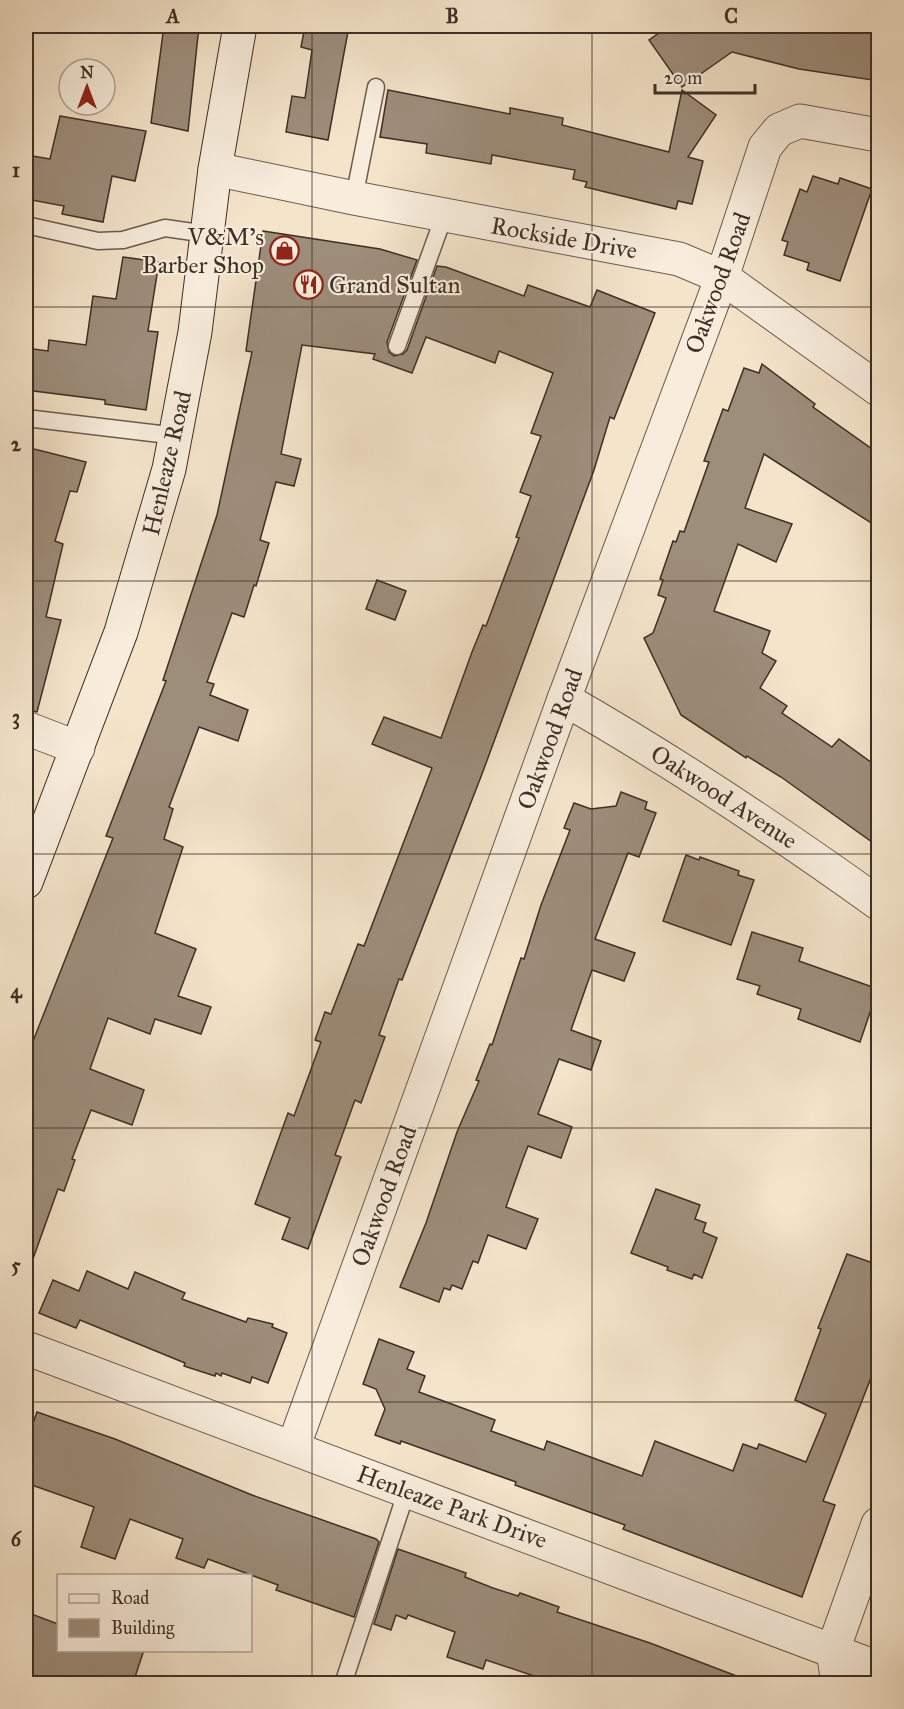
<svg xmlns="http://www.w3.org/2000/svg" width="904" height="1709" viewBox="0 0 904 1709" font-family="'IM FELL Great Primer',serif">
<rect width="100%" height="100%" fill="#f4e4ca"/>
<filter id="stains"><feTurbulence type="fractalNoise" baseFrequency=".00333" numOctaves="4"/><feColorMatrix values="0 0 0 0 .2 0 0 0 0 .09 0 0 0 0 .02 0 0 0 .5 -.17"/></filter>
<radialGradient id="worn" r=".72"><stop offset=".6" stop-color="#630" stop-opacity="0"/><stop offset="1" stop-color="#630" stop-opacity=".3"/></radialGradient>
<g fill="#9d8d7b" stroke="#3e2f26" stroke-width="1.5">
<polygon points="164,26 199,26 188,131 151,123"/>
<polygon points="305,26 349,26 328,140 286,132 292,96 305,98 312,50 301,47"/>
<polygon points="669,26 879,26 879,81 799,69 732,52 682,87 649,40"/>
<polygon points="388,90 510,114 510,108 563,118 562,125 669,152 682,90 716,115 688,157 703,161 692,204 678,201 676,209 585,187 587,182 573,179 575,170 492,155 491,164 426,153 427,144 380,137"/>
<polygon points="60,116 146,131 135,181 112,176 103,222 62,214 64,206 26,199 26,155 50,159"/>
<polygon points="813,176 838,184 840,178 872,189 840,281 807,270 809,263 784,255 788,242 782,240 800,189 807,192"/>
<polygon points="263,231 380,249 417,260 387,342 389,352 394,356 403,354 407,350 437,266 446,267 524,296 528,285 590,307 597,290 655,313 614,419 610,417 594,470 482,774 402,980 399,979 379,1035 385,1037 361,1103 355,1100 335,1155 341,1157 308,1249 282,1239 290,1218 255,1204 288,1113 294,1116 321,1042 315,1040 325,1012 331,1014 358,944 364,946 432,768 372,744 384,717 441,738 472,652 483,625 486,626 519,538 516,537 531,496 520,492 541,436 531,433 553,373 499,351 495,363 426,337 412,373 373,359 375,354 302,345 281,454 301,459 294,486 276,482 260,540 269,543 256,586 254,585 244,617 232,613 207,682 214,684 210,695 248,710 238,741 199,727 169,807 173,809 164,839 183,847 155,933 196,949 178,996 211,1007 201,1034 155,1019 150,1034 108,1018 90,1069 144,1090 132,1125 91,1110 72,1159 75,1160 64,1191 58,1189 29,1270 26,1270 26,1059 113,838 106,836 166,681 163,680 217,515 252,352 246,351"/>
<polygon points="123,257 159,262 148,331 158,332 146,410 105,404 105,400 26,390 26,348 48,351 49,340 86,345 93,296 116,299"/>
<polygon points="762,364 815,404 813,407 879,454 879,528 764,454 745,508 792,524 776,562 738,544 714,611 770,631 762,653 776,661 760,688 787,706 782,713 832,747 839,739 879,768 879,847 781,777 747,756 746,758 681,715 644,638 653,633 666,598 658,595 663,580 660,579 673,541 676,542 680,531 684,532 709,462 704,461 723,409 728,411 744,368 759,373"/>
<polygon points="26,447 86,462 77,492 70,491 55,541 63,544 46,617 61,620 37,712 26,710"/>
<polygon points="377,580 406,591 395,620 366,609"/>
<polygon points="621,792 647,802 645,809 656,813 639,857 628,853 595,939 635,953 624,981 592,970 571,1030 601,1041 591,1070 559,1059 538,1114 572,1127 561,1158 528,1146 523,1159 506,1207 538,1219 526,1249 488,1235 478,1263 473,1261 462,1289 452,1285 450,1290 444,1288 439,1302 400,1287 426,1223 457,1132 479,1081 476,1080 490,1044 492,1045 521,958 524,959 541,905 570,830 564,828 574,803 591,809 616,806"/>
<polygon points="686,855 699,860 700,857 739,871 738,875 754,880 731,945 663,921"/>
<polygon points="752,932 803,948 799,961 878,989 860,1042 798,1019 801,1009 757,994 760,986 737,979"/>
<polygon points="656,1189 700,1205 695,1219 706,1223 703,1232 717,1238 702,1278 694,1274 692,1279 667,1270 668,1267 631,1253"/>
<polygon points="847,1254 879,1265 879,1357 823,1501 835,1505 802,1597 623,1529 625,1525 515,1485 516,1482 401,1441 400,1444 375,1435 385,1409 376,1389 363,1384 379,1339 414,1352 407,1369 425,1376 419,1392 495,1420 491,1431 544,1450 547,1441 642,1476 655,1441 733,1471 743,1444 757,1449 759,1444 806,1462 826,1414 795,1400 821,1329 818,1328"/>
<polygon points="87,1271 128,1289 135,1272 185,1293 182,1299 246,1322 248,1318 273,1324 272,1327 287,1333 268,1383 252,1377 250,1383 222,1373 221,1376 216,1373 215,1376 184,1366 185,1363 80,1320 76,1328 39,1313 53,1280 79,1291"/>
<polygon points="37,1412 115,1439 252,1495 376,1539 379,1542 354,1617 276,1590 278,1585 208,1559 204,1568 176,1558 183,1539 130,1519 115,1559 81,1547 94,1507 26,1483 26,1443"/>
<polygon points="398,1549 466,1573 465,1577 493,1588 518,1596 520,1593 559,1607 557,1612 650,1643 747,1680 746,1683 555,1683 486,1660 483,1669 447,1657 455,1632 408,1615 406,1619 396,1615 391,1630 374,1624"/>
<polygon points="26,1612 58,1624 58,1650 144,1650 133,1683 37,1683 26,1680"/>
</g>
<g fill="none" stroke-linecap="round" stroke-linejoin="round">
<defs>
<g id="service">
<polyline points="354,198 376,87"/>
<polyline points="26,225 98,241 123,240 165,228 207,234"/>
<polyline points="397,346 444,216"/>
<polyline points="26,418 177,436"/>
<polyline points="343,1684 407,1490"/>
</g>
<g id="minor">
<polyline points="215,169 354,198 679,259 722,277 878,389"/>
<path d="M564 699C673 761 776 830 878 903"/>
<polyline points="26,728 78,748"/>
<polyline points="26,1348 878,1668"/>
<polyline points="293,1448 564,699 722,277 765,147 779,130 800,121 878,135"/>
<polyline points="838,1684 833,1650 878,1524"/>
</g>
<polyline id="secondary" points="26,882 121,632 169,469 195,332 215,169 240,26"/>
</defs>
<use href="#service" stroke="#6c5c4f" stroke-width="19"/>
<use href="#minor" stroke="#6c5c4f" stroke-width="35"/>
<use href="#secondary" stroke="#3e2f26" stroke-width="35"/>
<use href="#service" stroke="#f8eddd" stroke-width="16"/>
<use href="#minor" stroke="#f8eddd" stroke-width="33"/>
<use href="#secondary" stroke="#f8eddd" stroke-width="33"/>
</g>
<path fill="none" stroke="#3e2f26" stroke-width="1.5" stroke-opacity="0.55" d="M312 26V1684M592 26V1684M26 307H878M26 581H878M26 854H878M26 1128H878M26 1402H878"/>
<defs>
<symbol id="shop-ring" viewBox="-11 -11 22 22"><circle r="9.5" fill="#f8eddd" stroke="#8f2418" stroke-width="1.5"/><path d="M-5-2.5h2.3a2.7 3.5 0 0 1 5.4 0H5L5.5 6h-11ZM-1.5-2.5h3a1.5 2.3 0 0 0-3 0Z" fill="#8f2418"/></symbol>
<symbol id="restaurant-ring" viewBox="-11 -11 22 22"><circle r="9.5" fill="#f8eddd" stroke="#8f2418" stroke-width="1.5"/><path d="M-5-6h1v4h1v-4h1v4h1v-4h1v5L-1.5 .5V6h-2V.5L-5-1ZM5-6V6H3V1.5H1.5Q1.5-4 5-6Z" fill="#8f2418"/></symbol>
</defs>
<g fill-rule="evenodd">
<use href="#shop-ring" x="268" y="234" width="33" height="33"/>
<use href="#restaurant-ring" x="292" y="268" width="33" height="33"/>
</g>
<g text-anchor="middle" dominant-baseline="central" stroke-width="4.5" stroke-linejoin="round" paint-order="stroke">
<g font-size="24" fill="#3e2f26" stroke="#f8eddd" text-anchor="end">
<text x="264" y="237">V&amp;M's<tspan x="264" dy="28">Barber Shop</tspan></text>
<text x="329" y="285" text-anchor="start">Grand Sultan</text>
</g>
<g font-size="24" fill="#3e2f26" stroke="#f8eddd">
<text transform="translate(564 238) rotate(10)">Rockside Drive</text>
<text transform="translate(718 283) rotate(-70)">Oakwood Road</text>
<text transform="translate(167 463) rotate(-77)">Henleaze Road</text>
<text transform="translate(550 739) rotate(-70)">Oakwood Road</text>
<text transform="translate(724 797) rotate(33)">Oakwood Avenue</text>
<text transform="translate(384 1196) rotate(-70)">Oakwood Road</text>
<text transform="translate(452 1507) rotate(20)">Henleaze Park Drive</text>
</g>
</g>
<rect width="904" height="1709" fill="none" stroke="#f4e4ca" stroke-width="66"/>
<rect x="57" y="1574" width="195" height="78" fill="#f8eddd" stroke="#aea194" stroke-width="1.5"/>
<rect x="69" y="1594" width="30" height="9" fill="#f8eddd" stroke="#aea194" stroke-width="1.5"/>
<text x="111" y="1604" font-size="18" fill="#3e2f26">Road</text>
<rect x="69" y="1619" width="30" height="18" fill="#9d8d7b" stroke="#aea194" stroke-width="1.5"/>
<text x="111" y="1634" font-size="18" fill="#3e2f26">Building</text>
<g transform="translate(87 87)"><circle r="28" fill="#f8eddd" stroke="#aea194" stroke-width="1.5"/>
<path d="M0-4.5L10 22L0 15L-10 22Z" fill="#8f2418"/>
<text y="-9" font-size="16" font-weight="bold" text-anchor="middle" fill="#3e2f26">N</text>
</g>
<path d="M655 84v9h100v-9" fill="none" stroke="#3e2f26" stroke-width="3"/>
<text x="664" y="84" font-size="18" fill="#3e2f26" stroke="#f8eddd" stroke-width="4.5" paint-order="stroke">20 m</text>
<rect x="33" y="33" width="838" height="1643" fill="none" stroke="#3e2f26" stroke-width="2"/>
<g font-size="20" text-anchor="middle" font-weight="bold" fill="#3e2f26">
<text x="173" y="23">A</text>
<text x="452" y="23">B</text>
<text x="731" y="23">C</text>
<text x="16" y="177">1</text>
<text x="16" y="451">2</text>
<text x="16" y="724">3</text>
<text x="16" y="998">4</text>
<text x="16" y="1272">5</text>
<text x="16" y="1546">6</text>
</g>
<rect width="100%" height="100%" filter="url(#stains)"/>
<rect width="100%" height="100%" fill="url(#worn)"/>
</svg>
